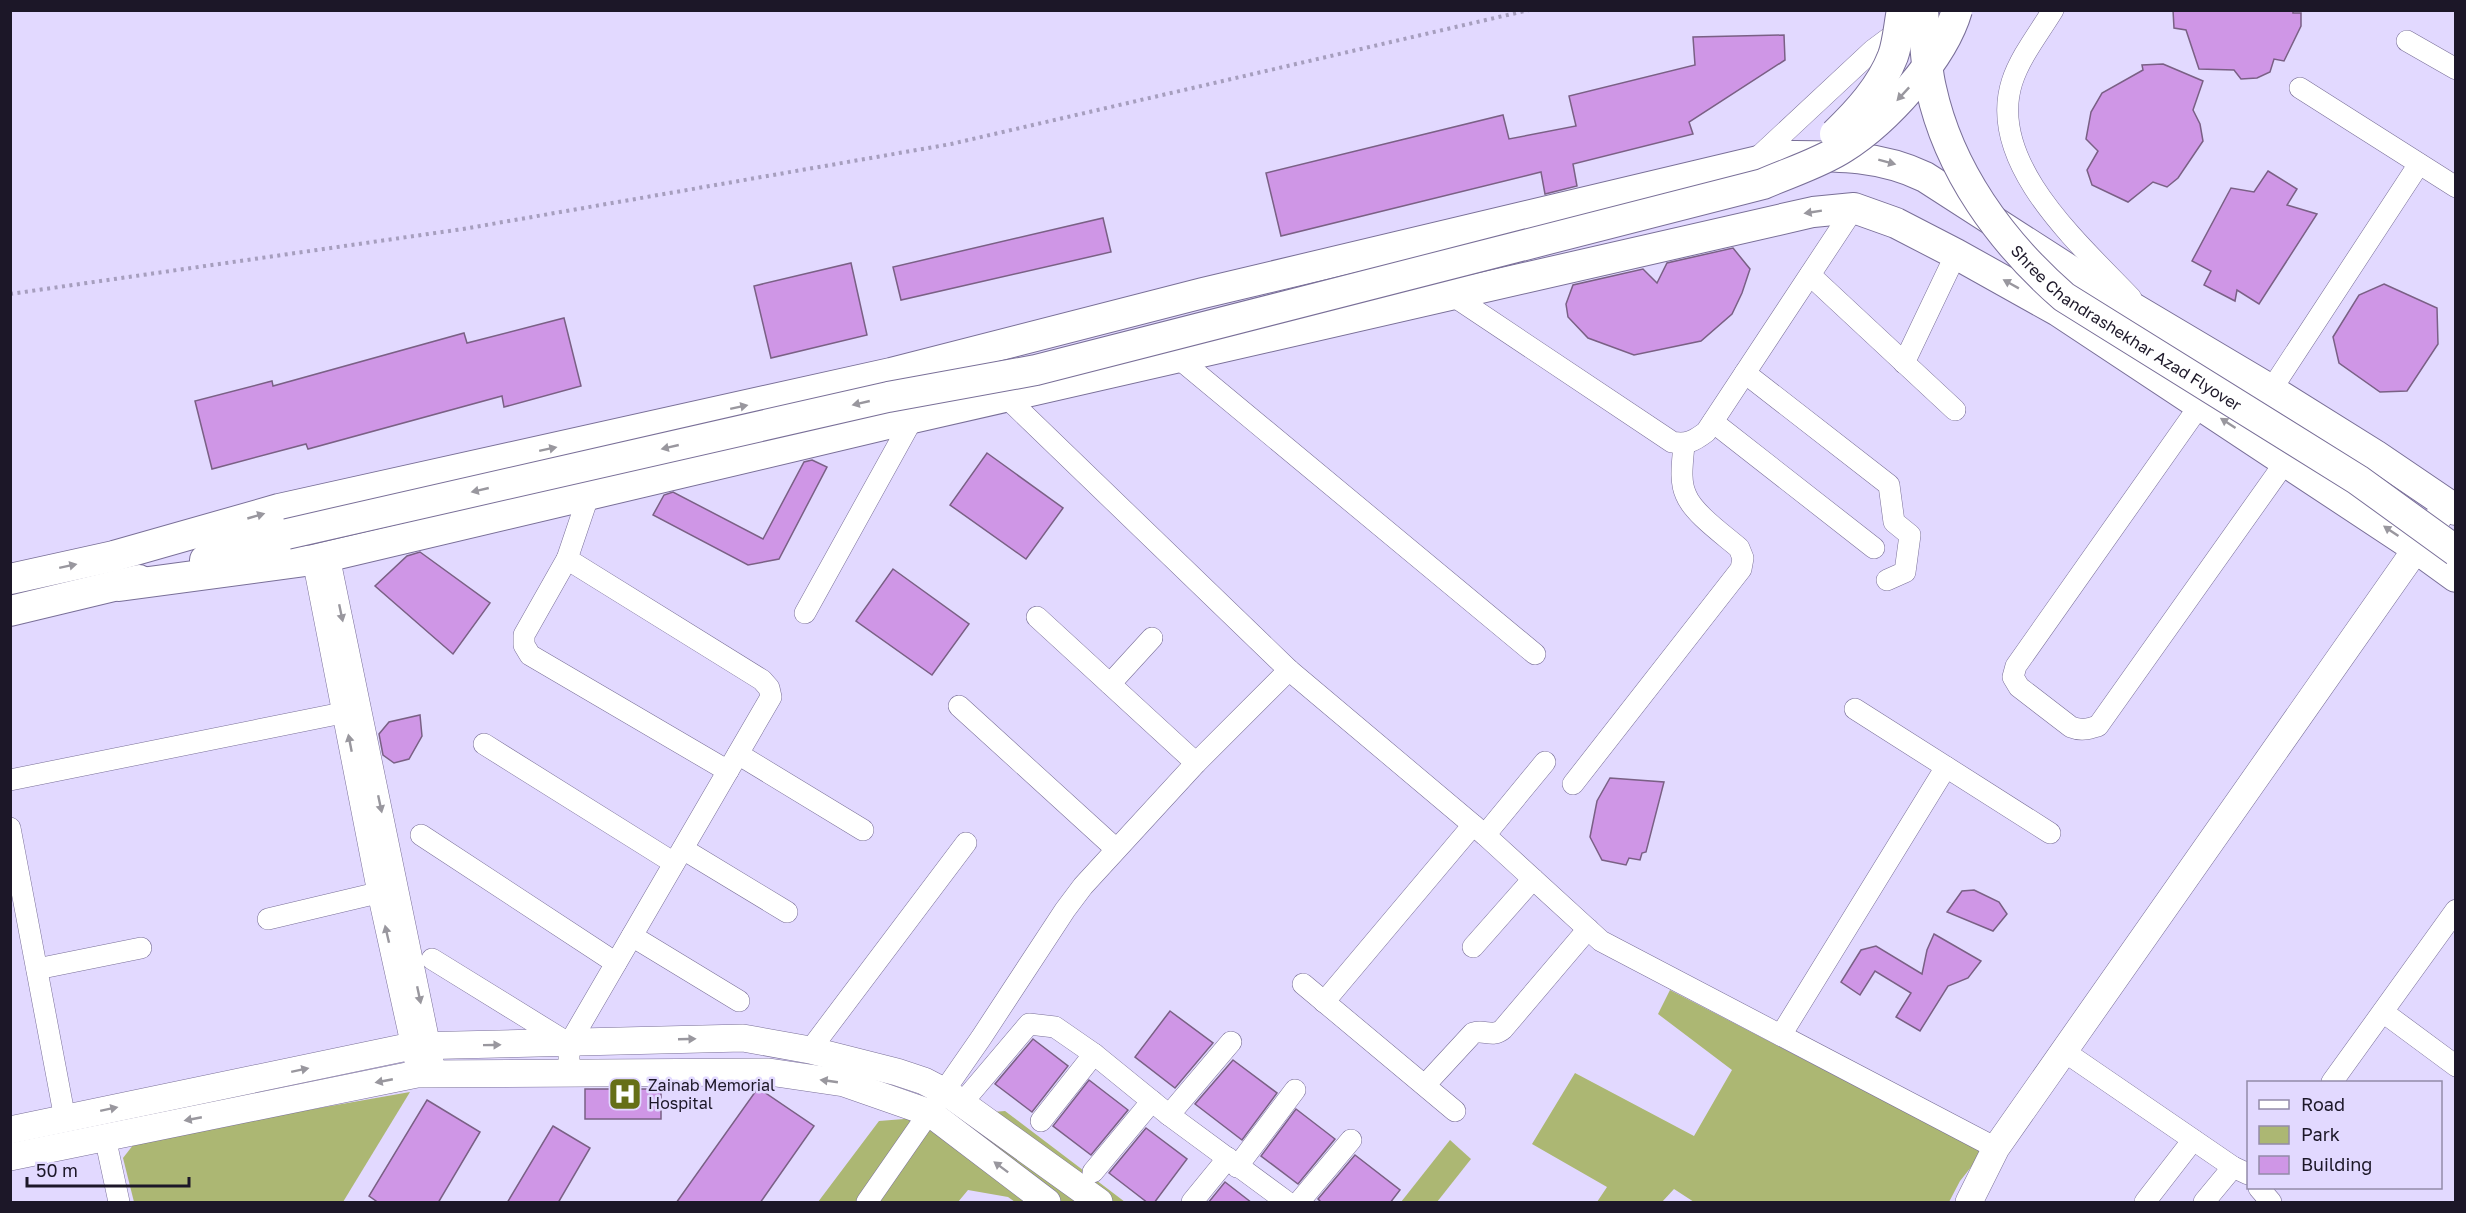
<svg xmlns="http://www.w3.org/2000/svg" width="2466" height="1213" viewBox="0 0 2466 1213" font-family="'Golos Text',sans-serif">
<rect width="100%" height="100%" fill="#e2d9ff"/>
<g fill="#acb773">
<polygon points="1670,990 1983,1152 1960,1181 1949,1202 1694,1202 1674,1189 1662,1202 1597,1202 1607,1187 1532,1144 1575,1073 1694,1136 1732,1070 1658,1014"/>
<polygon points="410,1092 343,1202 134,1202 123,1158 137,1140"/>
<polygon points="1005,1111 1125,1202 1015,1202 1008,1197 968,1190 958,1202 818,1202 879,1121"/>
<polygon points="1450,1140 1471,1159 1437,1202 1401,1202"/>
</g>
<g fill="#cf96e6" stroke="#7a6085" stroke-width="1.5">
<polygon points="2173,10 2293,10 2293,13 2301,13 2301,26 2284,61 2274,59 2270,72 2257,78 2241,79 2234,70 2199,69 2186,30 2174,28"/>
<polygon points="1784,35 1785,60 1689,122 1693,134 1573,164 1577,186 1545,194 1541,172 1281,236 1266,173 1503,115 1509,139 1576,126 1569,96 1695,65 1693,37"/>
<polygon points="2163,64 2203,81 2193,110 2200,124 2203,141 2178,178 2167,187 2153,182 2128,202 2092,185 2087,170 2098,151 2086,139 2091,112 2102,93 2143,70 2142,65"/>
<polygon points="2268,171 2297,189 2287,205 2317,214 2259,304 2237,290 2235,301 2204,285 2211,271 2192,261 2231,188 2254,192"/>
<polygon points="1103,218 1111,252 901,300 893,267"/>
<polygon points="1733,248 1750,269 1742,293 1732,314 1701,341 1634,355 1588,338 1568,317 1566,304 1573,285 1643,269 1657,283 1667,263"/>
<polygon points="851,263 867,335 771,358 754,286"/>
<polygon points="2384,284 2437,308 2438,344 2407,391 2380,392 2339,363 2333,337 2359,295"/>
<polygon points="564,318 581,386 504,407 502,396 308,449 306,444 212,469 195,401 272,381 273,386 464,333 467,343"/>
<polygon points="987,453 1063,508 1026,559 950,505"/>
<polygon points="812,460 827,467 779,559 748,565 653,515 664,495 673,492 763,539 804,462"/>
<polygon points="420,552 490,603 453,654 375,586 407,556"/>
<polygon points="893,569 969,624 932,675 856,621"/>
<polygon points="420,715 422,736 409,759 394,763 383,755 379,734 389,722"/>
<polygon points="1610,778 1664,782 1646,852 1642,853 1640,860 1629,858 1626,865 1602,860 1590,837 1597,801"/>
<polygon points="1974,890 1999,902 2007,914 1993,931 1947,912 1962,891"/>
<polygon points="1934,934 1981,961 1968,978 1948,986 1920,1031 1896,1017 1911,993 1875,971 1860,995 1841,982 1861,950 1876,946 1922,974 1927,950"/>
<polygon points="1170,1011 1213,1043 1175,1088 1135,1057"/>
<polygon points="1033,1039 1068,1066 1032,1112 995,1084"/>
<polygon points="1233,1060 1277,1093 1242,1140 1195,1104"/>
<polygon points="1089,1080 1128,1110 1091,1155 1053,1126"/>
<polygon points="758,1088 814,1126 760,1203 676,1203"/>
<rect x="585" y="1089" width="76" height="30"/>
<polygon points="427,1100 480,1132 438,1203 379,1203 369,1196"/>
<polygon points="1296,1109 1335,1139 1298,1184 1261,1156"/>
<polygon points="553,1126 590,1148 558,1203 507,1203"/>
<polygon points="1146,1128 1187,1159 1154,1203 1148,1203 1109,1173"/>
<polygon points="1355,1155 1400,1190 1390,1203 1322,1203 1318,1199"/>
<polygon points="1225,1182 1252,1203 1208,1203"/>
</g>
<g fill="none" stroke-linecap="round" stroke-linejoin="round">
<defs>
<g id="minor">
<path d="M2053 10C2039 33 2020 57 2012 82 1986 164 2082 246 2131 298"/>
<polyline points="2407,41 2456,69"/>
<polyline points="2300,88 2456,187"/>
<polyline points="1755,160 1873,50 1904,27"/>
<polyline points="1810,275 1955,410"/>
<path d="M1452 295 1672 442C1687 445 1694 441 1706 432L1854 208"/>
<polyline points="1177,357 1535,654"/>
<polyline points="1904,363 1956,254"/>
<polyline points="1745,373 1889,485 1894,522 1910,535 1905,572 1887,580"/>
<polyline points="2271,390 2419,164"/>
<polyline points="1006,397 1289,670 1485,835 1601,941 1996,1148"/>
<path d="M2200 405 2016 666 2013 677 2019 687 2071 727C2081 731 2088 729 2098 726L2286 461"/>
<polyline points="1713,422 1874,548"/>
<polyline points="329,556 433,1061"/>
<polyline points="567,559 524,635 524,645 530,655 728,771"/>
<polyline points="313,560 378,893 415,1061"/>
<polyline points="805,613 913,418"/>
<polyline points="1037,617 1196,763"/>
<polyline points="1110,684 1152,638"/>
<polyline points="959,706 1116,849"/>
<polyline points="1855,709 2050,833"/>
<polyline points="484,744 674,863"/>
<polyline points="738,754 863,830"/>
<polyline points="10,780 357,710"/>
<path d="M1573 784 1741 569 1743 558 1739 548C1724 535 1693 513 1686 495 1679 480 1683 460 1684 444"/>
<polyline points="10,828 65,1119"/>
<polyline points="421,835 616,963"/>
<polyline points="1485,835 1545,762"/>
<polyline points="683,849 787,912"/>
<polyline points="268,919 390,890"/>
<polyline points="632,936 739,1001"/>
<polyline points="1473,947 1533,879"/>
<polyline points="432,959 568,1043"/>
<polyline points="37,969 141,948"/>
<polyline points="1303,984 1455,1111"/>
<polyline points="1324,1002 1473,825"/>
<polyline points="2383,1012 2456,1066"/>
<polyline points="1781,1035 1946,767"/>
<polyline points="810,1050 966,843"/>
<polyline points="2065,1052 2233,1167 2248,1174"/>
<polyline points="569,1074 569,1044 771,697 769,688 762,680 567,559 589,494"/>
<polyline points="2332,1082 2456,910"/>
<path d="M1425 1085 1473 1033C1484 1029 1493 1038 1503 1029L1588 929"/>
<polyline points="962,1103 1029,1024 1055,1027 1094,1054 1169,1115 1287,1202"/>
<polyline points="1169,1115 1231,1042"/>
<polyline points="1041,1121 1094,1054"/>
<polyline points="105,1137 119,1202"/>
<polyline points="1237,1167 1295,1090"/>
<polyline points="1093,1172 1152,1101"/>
<polyline points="2259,1188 2271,1202"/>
<polyline points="867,1202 981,1038 1065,910 1083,886 1196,763 1289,670"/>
<polyline points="1192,1202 1228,1158"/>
<polyline points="1299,1202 1351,1140"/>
<polyline points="2145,1202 2193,1140"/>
<polyline points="2204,1202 2233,1167"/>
</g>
<g id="tertiary">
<polyline points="10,1130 412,1046 743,1038 810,1050 897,1072 924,1081 949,1094 1099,1202"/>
<polyline points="10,1157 417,1074 769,1072 844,1083 930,1113 1047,1202"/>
<polyline points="1969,1202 1996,1148 2447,505"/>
</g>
<g id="secondary">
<polyline points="205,560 287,534"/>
<path d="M10 579 114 556 279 509 891 373 1203 293 1779 156C1832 156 1877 154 1925 177L2074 273 2271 390 2375 455 2456 510"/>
<polyline points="119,586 313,560 913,418 1813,212 1854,208 1896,223 1956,254 2058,311 2416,548 2456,577"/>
<polyline points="10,611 139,580"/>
</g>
</defs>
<use href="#minor" stroke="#796f98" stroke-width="22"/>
<use href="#tertiary" stroke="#796f98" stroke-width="28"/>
<use href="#secondary" stroke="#796f98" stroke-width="32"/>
<polyline stroke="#a69ebe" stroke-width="4" stroke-dasharray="3 4.5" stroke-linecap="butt" points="10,294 463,229 951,144 1529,10"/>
<use href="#minor" stroke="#fff" stroke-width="21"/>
<use href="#tertiary" stroke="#fff" stroke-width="27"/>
<use href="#secondary" stroke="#fff" stroke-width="30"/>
<defs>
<g id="secondary-bridge">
<path id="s1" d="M1923 10C1925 36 1925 63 1931 88 1949 171 2001 242 2064 297L2358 480 2456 551"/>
<path d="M1835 134C1858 112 1881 87 1893 56 1898 42 1899 25 1902 10"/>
<path d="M287 534 888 397 1036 370 1763 184C1788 173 1820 163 1843 148 1886 121 1943 59 1957 10"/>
</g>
</defs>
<use href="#secondary-bridge" stroke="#796f98" stroke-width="32" stroke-linecap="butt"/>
<use href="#secondary-bridge" stroke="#fff" stroke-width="30"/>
</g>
<defs><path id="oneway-solid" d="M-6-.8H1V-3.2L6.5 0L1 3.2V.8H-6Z" transform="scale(1.5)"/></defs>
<g fill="#99979e">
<use href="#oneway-solid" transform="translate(1903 94) rotate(133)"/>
<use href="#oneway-solid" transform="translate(1887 162) rotate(15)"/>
<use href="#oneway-solid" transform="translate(1813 212) rotate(171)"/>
<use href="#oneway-solid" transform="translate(2011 284) rotate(-151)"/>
<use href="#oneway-solid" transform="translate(861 403) rotate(167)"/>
<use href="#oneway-solid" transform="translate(739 407) rotate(-12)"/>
<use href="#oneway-solid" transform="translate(2228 423) rotate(-147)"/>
<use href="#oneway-solid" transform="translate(670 447) rotate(167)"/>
<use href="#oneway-solid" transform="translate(548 449) rotate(-12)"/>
<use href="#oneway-solid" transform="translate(480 490) rotate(167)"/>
<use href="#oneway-solid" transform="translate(256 516) rotate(-16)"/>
<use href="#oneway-solid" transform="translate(2391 531) rotate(-146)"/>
<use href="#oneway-solid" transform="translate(68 566) rotate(-12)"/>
<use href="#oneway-solid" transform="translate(341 613) rotate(78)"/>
<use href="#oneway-solid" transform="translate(350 743) rotate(-101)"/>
<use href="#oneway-solid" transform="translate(380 804) rotate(78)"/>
<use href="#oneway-solid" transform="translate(387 934) rotate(-103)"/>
<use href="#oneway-solid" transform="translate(419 995) rotate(78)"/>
<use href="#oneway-solid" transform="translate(687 1039) rotate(-2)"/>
<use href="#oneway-solid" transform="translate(492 1045) rotate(-1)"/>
<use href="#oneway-solid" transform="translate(300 1070) rotate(-12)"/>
<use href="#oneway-solid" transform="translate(384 1081) rotate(169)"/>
<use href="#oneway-solid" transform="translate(829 1081) rotate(-172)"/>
<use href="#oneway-solid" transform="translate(109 1109) rotate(-12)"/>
<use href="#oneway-solid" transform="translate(193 1119) rotate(169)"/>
<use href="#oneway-solid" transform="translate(1001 1167) rotate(-143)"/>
</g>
<defs>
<symbol id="hospital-square" viewBox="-11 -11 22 22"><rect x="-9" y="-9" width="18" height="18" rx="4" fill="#666f17" stroke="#e2d9ff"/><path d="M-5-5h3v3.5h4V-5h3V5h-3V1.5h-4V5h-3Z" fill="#fff"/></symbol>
</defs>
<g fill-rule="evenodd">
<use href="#hospital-square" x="606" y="1075" width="38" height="38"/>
</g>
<g text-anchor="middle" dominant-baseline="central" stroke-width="5" stroke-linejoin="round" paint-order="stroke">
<g font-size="16" fill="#1c1728" stroke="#e2d9ff">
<text stroke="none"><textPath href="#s1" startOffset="399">Shree Chandrashekhar Azad Flyover</textPath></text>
</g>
<g font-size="16" fill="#1c1728" stroke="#e2d9ff" text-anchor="start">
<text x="648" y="1085">Zainab Memorial<tspan x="648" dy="18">Hospital</tspan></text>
</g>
</g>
<rect width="2466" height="1213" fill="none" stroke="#1c1728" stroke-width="24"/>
<rect x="2247" y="1081" width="195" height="108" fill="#e2d9ff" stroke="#938ba9" stroke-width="1.5"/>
<rect x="2259" y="1100" width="30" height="9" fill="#ffffff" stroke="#938ba9" stroke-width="1.5"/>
<text x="2301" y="1111" font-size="18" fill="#1c1728">Road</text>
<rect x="2259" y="1126" width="30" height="18" fill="#acb773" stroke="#938ba9" stroke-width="1.5"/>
<text x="2301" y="1141" font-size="18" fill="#1c1728">Park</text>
<rect x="2259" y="1156" width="30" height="18" fill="#cf96e6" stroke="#938ba9" stroke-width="1.5"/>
<text x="2301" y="1171" font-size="18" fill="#1c1728">Building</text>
<path d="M27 1177v9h162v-9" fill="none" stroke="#1c1728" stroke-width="3"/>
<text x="36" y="1177" font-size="18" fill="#1c1728" stroke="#e2d9ff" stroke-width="4.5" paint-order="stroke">50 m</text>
</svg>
